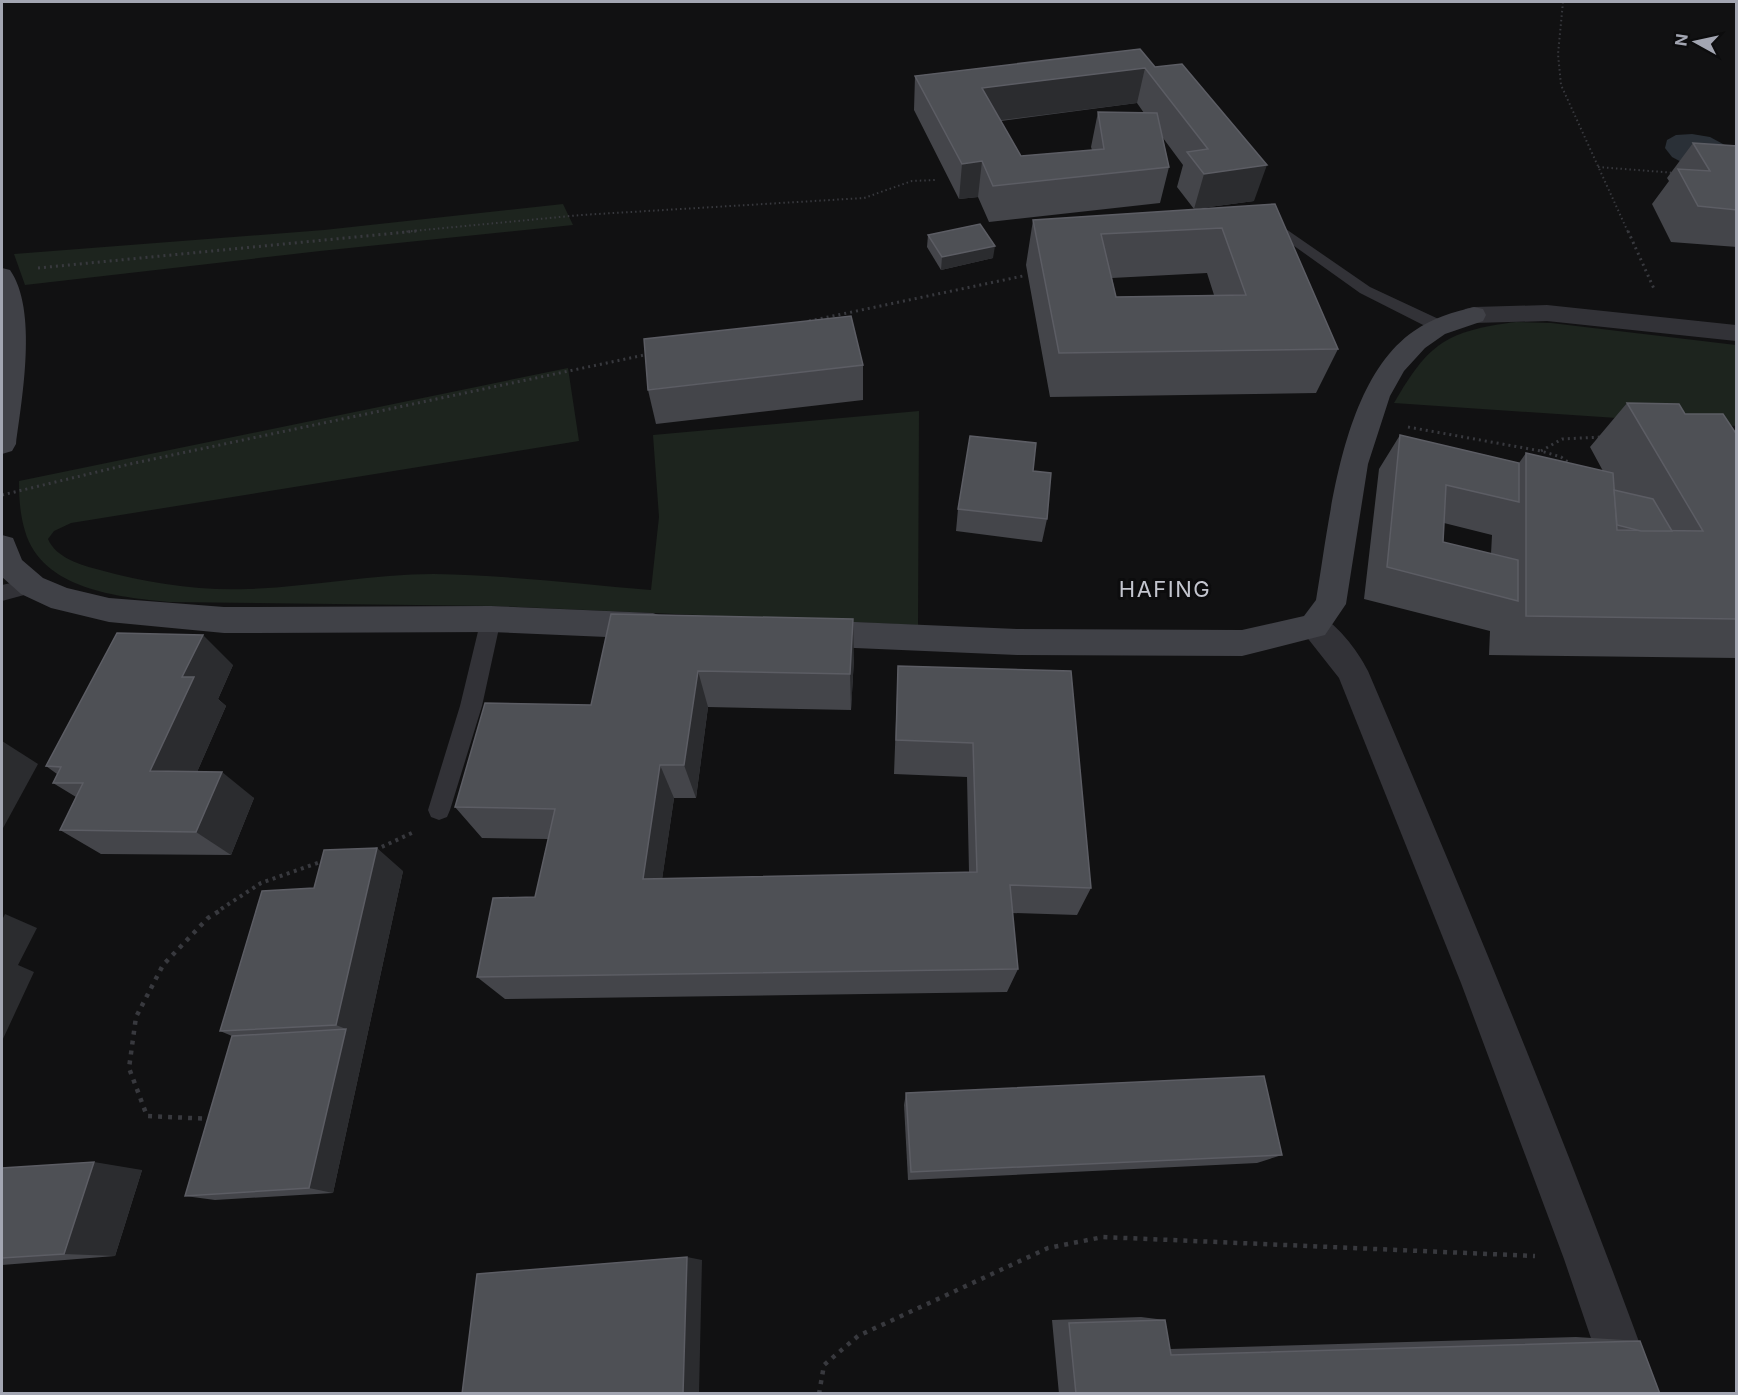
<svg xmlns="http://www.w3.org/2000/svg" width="1738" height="1395" viewBox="0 0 1738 1395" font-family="Inter,sans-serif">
<rect width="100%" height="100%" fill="#111112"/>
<g fill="#1d241e">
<polygon points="563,204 573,225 320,251 25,285 14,254 324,230"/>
<path d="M1516 322 1551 323 1736 345V426L1394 403C1429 342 1447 331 1516 322Z"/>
<path d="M568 368 579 441 71 523 54 531 48 539C56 558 81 565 100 570 147 583 199 591 248 589 310 587 372 574 434 574 506 575 579 584 651 590L659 517 653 435 919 411 918 625 496 606 169 602C119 597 42 590 25 531 20 515 19 498 19 481Z"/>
</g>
<polygon fill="#2a3037" points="1692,134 1710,137 1736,151 1687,165 1672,157 1665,148 1667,140 1676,135"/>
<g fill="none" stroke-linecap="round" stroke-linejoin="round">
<g stroke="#38393e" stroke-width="2" stroke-dasharray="1.5 3" stroke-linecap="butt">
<polyline points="1563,2 1558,54 1561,85 1628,232"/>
<polyline points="1598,167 1676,173"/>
<polyline points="402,232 581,215 864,198 912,181 935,180"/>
</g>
<g stroke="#38393e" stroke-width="3" stroke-dasharray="2 4" stroke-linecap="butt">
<polyline points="1628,231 1655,291"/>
<polyline points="38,268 417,231"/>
<polyline points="809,321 1023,276"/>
<polyline points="1408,427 1541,451 1561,457 1572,465"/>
<polyline points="1541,451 1562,439 1602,437"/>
<polyline points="2,495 130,464 649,354"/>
</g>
<g stroke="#38393e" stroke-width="4" stroke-dasharray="3 4.5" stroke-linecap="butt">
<polyline points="375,850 414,832"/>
<polyline points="221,909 261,883 326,860"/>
</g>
<g stroke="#38393e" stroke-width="4.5" stroke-dasharray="4 6" stroke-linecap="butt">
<polyline points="212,1119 147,1116 129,1068 136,1017 163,965 208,918 224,908"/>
<polyline points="819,1394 824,1365 858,1336 1048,1248 1103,1237 1535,1256"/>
</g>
<g fill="#323237" fill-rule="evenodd">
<polygon points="1267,216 1370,287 1445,322 1447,326 1439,331 1433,330 1360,293 1262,223 1260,220"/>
<polygon points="32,578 39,581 42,586 39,591 2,601 2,585"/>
<polygon points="491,611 498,613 501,619 482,706 450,810 447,817 439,820 431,817 428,810 460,706 481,619 484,613"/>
</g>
<g fill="#323237" fill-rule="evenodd">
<polygon points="1547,305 1736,325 1736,341 1547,321 1474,323 1465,321 1462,315 1465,309 1474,307"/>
<path d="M1314 613C1335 620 1358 651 1368 671 1470 910 1570 1149 1658 1394H1610L1564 1259 1461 983 1339 678 1298 626 1303 617Z"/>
</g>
<g fill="#404147" fill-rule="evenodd">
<path d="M2 268 10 270C38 310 22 398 16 444L12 451 2 454Z"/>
<path d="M1474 307 1483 309 1486 315 1483 321 1445 334 1425 348 1404 371 1390 396 1368 464 1346 604 1325 635 1242 656 1017 655 809 646 798 642 793 633 798 624 809 620 1017 629 1242 630 1304 616 1316 600C1330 519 1341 381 1414 331 1432 318 1454 312 1474 307Z"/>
<polygon points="2,535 13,538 22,560 43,578 67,588 109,598 224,607 491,606 653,613 664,617 669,626 664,635 653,639 491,632 224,633 109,622 51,608 21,594 2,577"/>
</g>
</g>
<g fill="#44454a" fill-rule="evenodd">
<path d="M1140 49 1254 201 1194 209 1177 187 1183 165 1163 138 1169 167 1160 203 989 222 978 197 959 199 914 110 915 76ZM1137 103 1144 113 1098 112 1091 147 1092 150 1021 156 1001 121Z"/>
<polygon points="1693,143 1737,146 1737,247 1671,242 1652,204 1669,181 1667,178"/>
<path d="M1275 204 1338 349 1316 393 1050 397 1026 265 1033 220ZM1207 273 1214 295 1116 297 1112 278Z"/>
<polygon points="928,235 993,258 941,270 927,247"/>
<polygon points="863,365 863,400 656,424 648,390"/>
<path d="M1627 403 1685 414 1737 435V658L1489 655 1490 631 1364 599 1379 469 1400 435 1519 463 1526 453 1603 471 1590 447ZM1444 523 1492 535 1491 554 1443 542Z"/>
<polygon points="1033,471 1047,519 1042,542 956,531 958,509"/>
<polygon points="611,614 854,658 851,710 708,707 696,798 674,798 662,879 969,872 967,777 894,774 898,666 1071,671 1091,888 1077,915 1012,913 1018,969 1007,992 505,999 477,977 535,897 548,839 482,838 455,807 591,705"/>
<polygon points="233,665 218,699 226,706 197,772 254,798 231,855 101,854 60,830 76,797 53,783 57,774 46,766"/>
<polygon points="403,871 333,1193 215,1200 185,1196 232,1036 220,1031"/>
<polygon points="906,1093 1282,1155 1257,1163 908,1180 904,1105"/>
<polygon points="2,1168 142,1170 115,1256 2,1265"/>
<polygon points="1141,1317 1165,1320 1170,1349 1576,1337 1640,1341 1660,1394 1059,1394 1052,1320"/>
</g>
<g fill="#2b2c2f">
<polygon points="1145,68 1137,103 978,123 982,88"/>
<polygon points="982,161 978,197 959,199 962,164"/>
<polygon points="1267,165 1254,201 1194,209 1204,174"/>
<polygon points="995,246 993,258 941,270 942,257"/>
<polygon points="853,619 854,658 851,710 850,674"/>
<polygon points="203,635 233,665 218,699 226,706 186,797 150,771 182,677"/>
<polygon points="698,671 708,707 696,798 684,765"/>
<polygon points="2,741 38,764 2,830"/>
<polygon points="660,765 674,798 658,907 643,879"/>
<polygon points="222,772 254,798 231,855 196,832"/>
<polygon points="377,848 403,871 333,1193 309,1188 346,1029 336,1025"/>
<polygon points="5,914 37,928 18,965 34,972 2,1041 2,920"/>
<polygon points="94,1162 142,1170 115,1256 64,1254"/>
<polygon points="687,1257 702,1260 699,1394 683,1394"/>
</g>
<g fill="#4e5055" stroke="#5c5d64" stroke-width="1.5" fill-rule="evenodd">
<polygon points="1140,49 1155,67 1182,64 1267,165 1204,174 1187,152 1208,149 1145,68 982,88 1021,156 1104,149 1098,112 1157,113 1169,167 993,186 982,161 962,164 915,76"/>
<polygon points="1693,143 1737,146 1737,210 1698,206 1678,169 1710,171"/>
<path d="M1275 204 1338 349 1059 353 1033 220ZM1222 228 1246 295 1116 297 1101 234Z"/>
<polygon points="980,224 995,246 942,257 928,235"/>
<polygon points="851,316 863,365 648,390 644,339"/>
<polygon points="1627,403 1679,404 1685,414 1723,414 1737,435 1737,619 1526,616 1526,453 1613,473 1617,530 1703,531"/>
<polygon points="1400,435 1519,463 1519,502 1446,485 1443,542 1518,560 1518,601 1387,567"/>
<polygon points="970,436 1036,443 1033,471 1051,473 1047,519 958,509"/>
<polygon points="1614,490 1653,499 1672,531 1641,531 1617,525"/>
<polygon points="611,614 853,619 850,674 698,671 684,765 660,765 643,879 977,872 973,743 896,740 898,666 1071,671 1091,888 1010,885 1018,969 477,977 493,898 535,897 555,809 455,807 485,703 591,705"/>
<polygon points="117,633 203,635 182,677 194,677 150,771 222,772 196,832 60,830 83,783 53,783 61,767 46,766"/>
<polygon points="377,848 336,1025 220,1031 262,891 314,888 324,850"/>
<polygon points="346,1029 309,1188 185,1196 232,1036"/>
<polygon points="1264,1076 1282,1155 911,1172 906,1093"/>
<polygon points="94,1162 64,1254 2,1258 2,1168"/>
<polygon points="687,1257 683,1394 462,1394 477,1274"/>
<polygon points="1165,1320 1171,1355 1640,1341 1660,1394 1076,1394 1069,1323"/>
</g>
<g text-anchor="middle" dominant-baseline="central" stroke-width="6" stroke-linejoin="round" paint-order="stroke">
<g font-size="22" letter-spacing="1.5" fill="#c3c5ce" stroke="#0c0c0d">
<text x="1165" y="589">HAFING</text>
</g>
</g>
<rect width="1738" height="1395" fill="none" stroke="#a3a6b2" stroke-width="6"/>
<g transform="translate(1696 42) rotate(278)" stroke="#0c0c0d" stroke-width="4.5" paint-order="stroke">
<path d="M0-4.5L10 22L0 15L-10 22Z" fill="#a3a6b2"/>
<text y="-9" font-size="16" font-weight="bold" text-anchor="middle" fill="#a3a6b2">N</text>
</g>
</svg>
